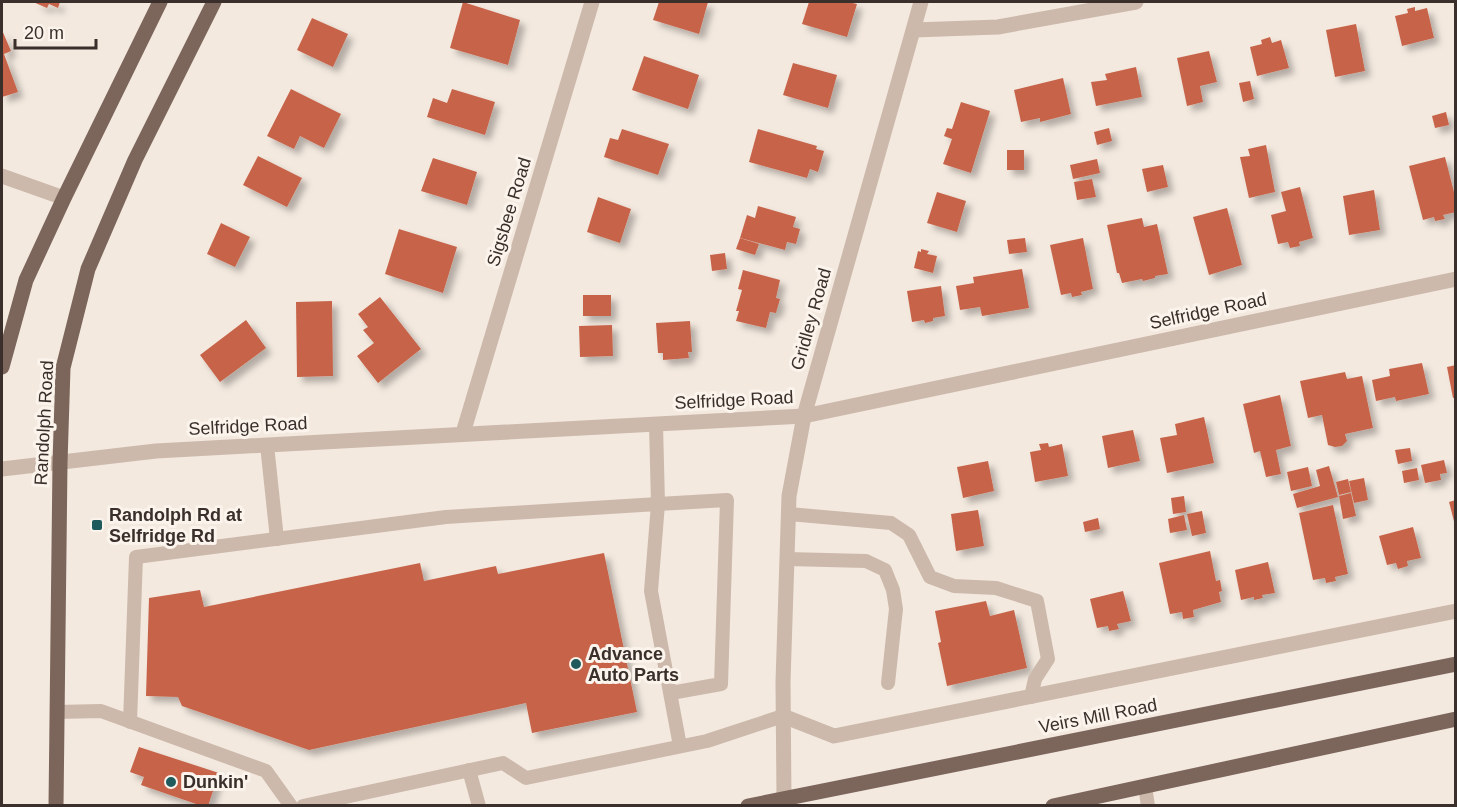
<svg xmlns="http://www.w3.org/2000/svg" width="1457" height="807" viewBox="0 0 1457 807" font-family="Arial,sans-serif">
<defs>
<filter id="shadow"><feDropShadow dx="5.5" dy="5.5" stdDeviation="3" flood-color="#0004"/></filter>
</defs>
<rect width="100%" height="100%" fill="#f3e9df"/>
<g fill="#c7644a" filter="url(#shadow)">
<polygon points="33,2 60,2 58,8 49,4 47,8"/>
<polygon points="463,2 520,20 508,65 450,48"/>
<polygon points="659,2 708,2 699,34 653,20"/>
<polygon points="809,2 848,2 857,4 847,37 802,24"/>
<polygon points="1415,7 1415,11 1427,8 1434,38 1402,46 1395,16 1408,13 1407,9"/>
<polygon points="312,18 348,34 333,67 297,50"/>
<polygon points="1356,24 1365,71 1335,77 1326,30"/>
<polygon points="2,30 11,51 4,54 18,92 2,97"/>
<polygon points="1270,37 1272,43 1281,40 1289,68 1257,76 1250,47 1262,44 1261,40"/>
<polygon points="1209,51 1217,82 1200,86 1203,102 1187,106 1177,58"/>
<polygon points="644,56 699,75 688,109 632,90"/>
<polygon points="793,63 837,75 828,108 783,95"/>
<polygon points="1136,67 1142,97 1096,106 1091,82 1107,80 1105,74"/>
<polygon points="1063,78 1071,114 1040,122 1040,118 1021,122 1014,90"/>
<polygon points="1250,81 1254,99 1243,102 1239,83"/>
<polygon points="291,89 341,114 324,148 300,136 294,149 267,136"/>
<polygon points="452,89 495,102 485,135 427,117 433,98 447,103"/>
<polygon points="961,102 990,111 971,173 943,164 952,139 944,136 947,128 952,129"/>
<polygon points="1446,112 1449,125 1435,128 1432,116"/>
<polygon points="1109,128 1112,141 1097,145 1094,132"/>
<polygon points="622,129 669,144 658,175 604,157 610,138 618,140"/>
<polygon points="758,129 817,146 816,149 824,151 818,172 810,169 807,178 749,162"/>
<polygon points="1266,145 1275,192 1249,198 1240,157 1250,156 1248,149"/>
<rect x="1007" y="150" width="17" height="20"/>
<polygon points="258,156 302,178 287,207 243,185"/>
<polygon points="1445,157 1456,200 1456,212 1443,215 1445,219 1435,221 1434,217 1423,220 1409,166"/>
<polygon points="433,158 477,172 467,205 421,191"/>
<polygon points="1097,159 1100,173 1073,179 1070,165"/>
<polygon points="1163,165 1168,187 1147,192 1142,169"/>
<polygon points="1092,179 1096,197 1077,200 1074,182"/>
<polygon points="1300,187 1313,238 1299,242 1300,246 1290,248 1288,242 1278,244 1271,215 1286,211 1281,192"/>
<polygon points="1374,190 1380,230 1349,235 1343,196"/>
<polygon points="937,192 966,201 957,232 927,223"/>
<polygon points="598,197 631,209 620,243 587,232"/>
<polygon points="758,206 796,217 793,227 800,229 796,244 787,242 785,250 740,238 747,215 755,218"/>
<polygon points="1227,208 1242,265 1209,275 1193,217"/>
<polygon points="1142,218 1144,227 1157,224 1168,274 1155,276 1155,278 1143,281 1142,279 1122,283 1119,273 1117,273 1107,225"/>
<polygon points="221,223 250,237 235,267 207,254"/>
<polygon points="399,229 457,247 443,293 385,274"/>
<polygon points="740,238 759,244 755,255 736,249"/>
<polygon points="1025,238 1027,252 1009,254 1007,240"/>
<polygon points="1083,238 1093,289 1081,292 1082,295 1072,297 1071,293 1061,295 1050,245"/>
<polygon points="921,249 929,251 927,254 937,256 933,273 914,268 918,251 921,252"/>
<polygon points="725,253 727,269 712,271 710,255"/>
<polygon points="1022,269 1029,308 982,316 980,307 960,310 956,286 974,283 973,277"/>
<polygon points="743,270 780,280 776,298 780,299 776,313 770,312 766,328 736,321 739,311 736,311 742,290 738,289"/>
<polygon points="941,286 945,316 933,318 933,321 925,323 924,320 912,322 907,291"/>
<rect x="583" y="295" width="28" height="21"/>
<polygon points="380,297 421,349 378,383 357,356 374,343 363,330 368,327 358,314"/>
<polygon points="332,301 333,376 297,377 296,302"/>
<polygon points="246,320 266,348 220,382 200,355"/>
<polygon points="690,321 692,352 688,352 689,358 663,360 663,353 658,353 656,323"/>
<polygon points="612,325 613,356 580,357 579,326"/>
<polygon points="1422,363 1429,394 1396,401 1395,397 1376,401 1372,380 1390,376 1389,369"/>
<polygon points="1456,365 1456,397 1453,398 1447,367"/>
<polygon points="1345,372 1347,379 1362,376 1373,428 1345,434 1347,441 1342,446 1335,447 1328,445 1322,415 1308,418 1300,381"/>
<polygon points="1280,395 1291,446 1276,450 1281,474 1266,477 1260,451 1254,453 1243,404"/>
<polygon points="1204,417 1214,463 1167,473 1160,438 1177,435 1175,424"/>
<polygon points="1133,430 1140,461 1108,468 1102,436"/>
<polygon points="1048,443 1049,447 1062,444 1068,476 1035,482 1030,452 1041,450 1039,444"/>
<polygon points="1410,448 1412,461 1398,464 1395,450"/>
<polygon points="1444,460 1447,473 1440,474 1441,480 1425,483 1421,465"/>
<polygon points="988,461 994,491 963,498 957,467"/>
<polygon points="1329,466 1338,497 1297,508 1293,494 1320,486 1316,470"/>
<polygon points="1308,467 1312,486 1291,491 1287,472"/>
<polygon points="1417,468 1419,480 1404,483 1402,471"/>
<polygon points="1364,478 1368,500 1354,503 1349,481"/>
<polygon points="1348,479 1351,492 1339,495 1336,482"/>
<polygon points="1351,493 1356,516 1343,519 1339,496"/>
<polygon points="1184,496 1186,512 1173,514 1171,498"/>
<polygon points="1456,500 1456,525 1455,525 1449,502"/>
<polygon points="1333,505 1348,574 1335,577 1336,581 1326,583 1325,578 1313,580 1299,513"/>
<polygon points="978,510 984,546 956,551 951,514"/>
<polygon points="1202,511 1206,533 1192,536 1187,514"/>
<polygon points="1184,515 1187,530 1170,533 1168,519"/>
<polygon points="1098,518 1100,529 1085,532 1083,522"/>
<polygon points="1413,527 1421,558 1407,561 1408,566 1398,569 1396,563 1387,565 1379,536"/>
<polygon points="1210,551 1216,581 1220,580 1222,591 1219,592 1221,602 1193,610 1194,617 1183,619 1182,612 1170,614 1159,563"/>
<polygon points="604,553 637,712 532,733 526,703 309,750 182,706 178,697 146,696 149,598 200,590 204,607 420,563 424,581 496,566 498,574"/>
<polygon points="1268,562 1275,593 1262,595 1263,598 1254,600 1254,597 1241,600 1235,570"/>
<polygon points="1123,591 1131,621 1117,624 1119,629 1109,631 1108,626 1097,628 1090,599"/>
<polygon points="986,601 990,616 1014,610 1027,668 947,686 938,643 941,642 935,611"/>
<polygon points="139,747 219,773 208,806 202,806 141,785 144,777 130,772"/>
</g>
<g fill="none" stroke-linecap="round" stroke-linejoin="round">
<g stroke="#ccb9ab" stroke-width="14">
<polyline points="267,445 277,539"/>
<polyline points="789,514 891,523 909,535 930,577 954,586 996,588 1037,601 1048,659 1035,679 1031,697"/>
<polyline points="787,559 866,561 885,570 893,590 896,609 888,683"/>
<polyline points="671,693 721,684 727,500 658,504 651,591 680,746"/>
<polyline points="57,712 101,711 266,771 291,806"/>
<polyline points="130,722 136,557 446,517 658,504 656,424"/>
<polyline points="469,770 479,806"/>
<polyline points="1145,786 1148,806"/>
<polyline points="303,806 503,763 526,778 707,741 783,716"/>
</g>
<g stroke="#ccb9ab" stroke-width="15">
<polyline points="914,30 998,27 1136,2"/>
<polyline points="2,176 64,198"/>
<polyline points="463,433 592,2"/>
<polyline points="2,469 156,451 804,416 1456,279"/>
<polyline points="783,716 834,736 1456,611"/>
<polyline points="784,799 783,682 789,496 804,416 921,2"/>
</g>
<g stroke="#7c655b" stroke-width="15">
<polyline points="2,367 26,280 64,198 160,2"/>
<polyline points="56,806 60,463 63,368 88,269 135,160 214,2"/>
<polyline points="748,806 1456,664"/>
<polyline points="1053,806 1456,719"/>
</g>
</g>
<g fill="#1f5a5c" stroke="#fbf4ec" stroke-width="2">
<rect x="91" y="519" width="12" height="12" rx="3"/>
<circle cx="576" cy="664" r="6"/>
<circle cx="171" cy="782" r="6"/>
</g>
<g text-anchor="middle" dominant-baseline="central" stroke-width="6" stroke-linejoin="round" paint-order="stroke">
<g font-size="18" fill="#3a2f2a" stroke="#fbf4ec">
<text transform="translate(509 212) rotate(-73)">Sigsbee Road</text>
<text transform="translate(1208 311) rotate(-12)">Selfridge Road</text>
<text transform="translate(811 319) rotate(-74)">Gridley Road</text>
<text transform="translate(734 400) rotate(-3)">Selfridge Road</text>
<text transform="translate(44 423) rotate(-87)">Randolph Road</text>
<text transform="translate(248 426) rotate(-3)">Selfridge Road</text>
<text transform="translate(1098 716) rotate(-11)">Veirs Mill Road</text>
</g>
<g font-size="18" font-weight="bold" fill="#3a2f2a" stroke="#fbf4ec" text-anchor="start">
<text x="109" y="515">Randolph Rd at<tspan x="109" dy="21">Selfridge Rd</tspan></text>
<text x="588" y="654">Advance<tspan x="588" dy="21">Auto Parts</tspan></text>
<text x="183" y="782">Dunkin'</text>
</g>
</g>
<rect width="1457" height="807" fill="none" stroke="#3a2f2a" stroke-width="6"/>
<path d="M15 39v9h81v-9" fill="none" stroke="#3a2f2a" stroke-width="3"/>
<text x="24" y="39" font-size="18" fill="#3a2f2a" stroke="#fbf4ec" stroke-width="4.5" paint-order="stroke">20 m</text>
</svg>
